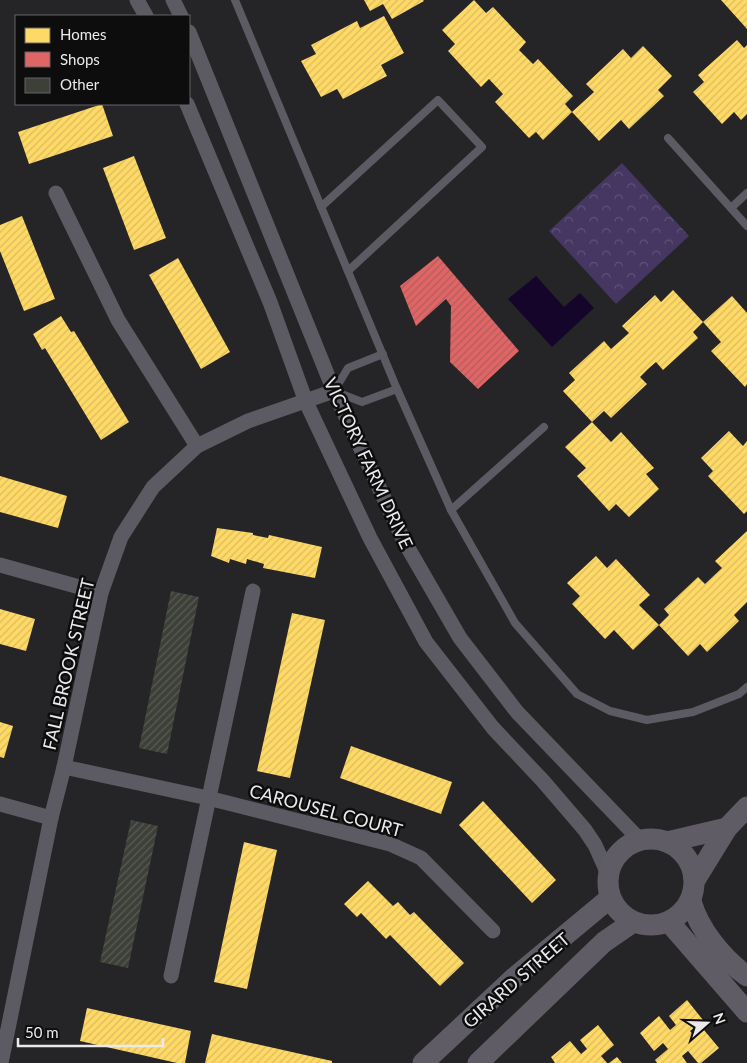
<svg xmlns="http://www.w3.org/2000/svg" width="747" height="1063" viewBox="0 0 747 1063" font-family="Lato,sans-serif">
<defs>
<pattern id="park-crowns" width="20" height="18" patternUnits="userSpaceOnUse" patternTransform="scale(1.25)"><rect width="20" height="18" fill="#453662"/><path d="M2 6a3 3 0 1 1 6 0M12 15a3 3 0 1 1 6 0" fill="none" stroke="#605379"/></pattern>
<pattern id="homes-hatch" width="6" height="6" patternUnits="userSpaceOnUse" patternTransform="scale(1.25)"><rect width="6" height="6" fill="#ffd966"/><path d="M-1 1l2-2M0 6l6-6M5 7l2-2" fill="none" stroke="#dabc60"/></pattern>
<pattern id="shops-hatch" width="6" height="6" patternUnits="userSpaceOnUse" patternTransform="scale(1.25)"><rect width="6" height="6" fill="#e06666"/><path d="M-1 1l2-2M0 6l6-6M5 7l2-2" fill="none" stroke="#b25c5d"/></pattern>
<pattern id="building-hatch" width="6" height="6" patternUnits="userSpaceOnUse" patternTransform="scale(1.25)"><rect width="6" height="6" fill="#3c4038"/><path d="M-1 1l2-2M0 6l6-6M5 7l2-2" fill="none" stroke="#585c55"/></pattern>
</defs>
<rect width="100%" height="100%" fill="#252426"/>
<polygon fill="url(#park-crowns)" points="622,163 689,236 616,304 549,231"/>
<polygon fill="#15052a" points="536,276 564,307 580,293 594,308 552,347 508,299"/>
<g fill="url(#homes-hatch)">
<polygon points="364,0 423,0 424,1 392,19 383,4 370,11"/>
<polygon points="474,0 486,13 493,7 526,42 519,50 533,64 538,59 573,96 565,104 572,112 543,140 536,132 529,138 495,102 503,94 489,79 481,87 448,51 455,44 442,30"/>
<polygon points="721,0 747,0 747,29"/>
<polygon points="384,16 404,53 381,65 387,76 343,99 337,89 321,97 301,61 316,54 311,45 357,21 360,28"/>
<polygon points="737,40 744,48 747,45 747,114 741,120 734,112 722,124 693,92 704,82 698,75"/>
<polygon points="643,46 672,76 658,90 664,96 629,129 621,120 599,141 572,112 594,92 586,84 623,49 631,58"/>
<polygon points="102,104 113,136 29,164 18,132"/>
<polygon points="134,156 166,238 134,250 103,168"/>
<polygon points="22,216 55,299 24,311 0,251 0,225"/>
<polygon points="178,258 230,352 201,369 149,275"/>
<polygon points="673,290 703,322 693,332 698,338 663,370 656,362 648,369 640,377 647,384 611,418 604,411 592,422 563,391 575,380 569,373 604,341 611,349 629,333 622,326 655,295 661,302"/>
<polygon points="732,296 747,313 747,384 745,387 711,351 721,342 703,322"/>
<polygon points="61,316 71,332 74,331 129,422 101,440 45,348 42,350 33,334"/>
<polygon points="592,422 611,442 621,432 654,468 646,474 659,489 629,517 616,504 609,511 577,476 586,468 565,447"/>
<polygon points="729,431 743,446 747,441 747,511 744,514 708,476 713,471 701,458"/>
<polygon points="0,476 67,496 58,528 0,512"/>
<polygon points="217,528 253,533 253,535 268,538 269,535 322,547 315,578 263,568 264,564 247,559 246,564 230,559 229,563 211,556"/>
<polygon points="747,531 747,602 734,615 739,621 707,652 700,644 688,656 659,625 633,650 614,630 605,639 572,604 580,596 567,583 596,556 607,568 616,559 650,595 639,605 659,625 669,615 664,609 698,577 705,584 722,568 715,561"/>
<polygon points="0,609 35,619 26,651 0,644"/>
<polygon points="292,613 325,620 290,778 257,771"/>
<polygon points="0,722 13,726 4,758 0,757"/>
<polygon points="351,746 452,782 441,814 340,778"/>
<polygon points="483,801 556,880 532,903 459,825"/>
<polygon points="244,842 277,850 247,989 214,982"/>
<polygon points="368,881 393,906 398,902 410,915 414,912 464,963 440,986 390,935 386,939 361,913 357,917 344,904"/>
<polygon points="687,1000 703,1020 690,1031 695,1037 704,1030 719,1048 701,1063 698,1063 688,1051 682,1056 687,1063 657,1063 655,1060 668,1049 663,1043 654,1051 640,1033 659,1016 670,1030 676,1025 669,1016"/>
<polygon points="87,1008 191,1031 185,1063 177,1063 80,1041"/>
<polygon points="598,1025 614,1045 601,1056 607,1063 555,1063 551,1057 570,1041 581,1054 587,1049 580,1040"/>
<polygon points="212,1034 332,1061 332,1063 205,1063"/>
<polygon points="617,1057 622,1063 609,1063"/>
</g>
<polygon fill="url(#shops-hatch)" points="438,256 519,351 478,389 450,362 451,306 446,299 416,326 400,286"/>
<g fill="url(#building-hatch)">
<polygon points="171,591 199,597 167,754 139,748"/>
<polygon points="131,820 158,826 128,968 100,962"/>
</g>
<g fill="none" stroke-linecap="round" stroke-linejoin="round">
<g stroke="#5c5a62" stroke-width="8">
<polyline points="235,0 397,389 451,510 515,623 577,694 610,711 647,720 693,712 739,694 747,687"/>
<polyline points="668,138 747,226"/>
<polyline points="321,207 438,100 482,147 348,271"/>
<polyline points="731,208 747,193"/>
<polyline points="383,354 348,368 334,391 362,402 397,389"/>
<polyline points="451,510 544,427"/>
</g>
<g stroke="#5c5a62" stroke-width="15">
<polyline points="137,0 146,16"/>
<polyline points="173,0 181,16"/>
<polyline points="189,32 334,391 404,541 460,638 517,712 640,840"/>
<polyline points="187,104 270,302 306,402 370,538 426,642 493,728 543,781 585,830 595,845 608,874"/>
<polyline points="56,193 118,320 197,446"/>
<polyline points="0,565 101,593"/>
<polyline points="64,767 208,798 390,844 421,858 493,931"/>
<polyline points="0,804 51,818"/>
<polyline points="171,976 253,591"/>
<polyline points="1,1063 51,818 64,767 101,593 121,537 153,487 197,446 248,421 334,391"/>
</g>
<g stroke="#605c66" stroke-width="21">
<circle cx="651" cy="882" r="43"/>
<polyline points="667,842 727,828"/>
<polyline points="695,880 727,828 747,807"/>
<path d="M691 901C699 930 723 959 747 976"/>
<polyline points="669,922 747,1012"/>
<polyline points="423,1063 515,977 610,898"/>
<polyline points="478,1063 604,942 633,922"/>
</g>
</g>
<g text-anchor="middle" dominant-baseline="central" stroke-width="5" stroke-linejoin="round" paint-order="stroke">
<g font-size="18" fill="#eae9ec" stroke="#0d0d0e">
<text transform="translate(369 463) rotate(65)">VICTORY FARM DRIVE</text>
<text transform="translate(68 664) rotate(-77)">FALL BROOK STREET</text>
<text transform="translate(326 810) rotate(15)">CAROUSEL COURT</text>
<text transform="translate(516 980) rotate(-41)">GIRARD STREET</text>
</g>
</g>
<rect x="15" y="15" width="175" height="90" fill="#0d0d0e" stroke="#656567"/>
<rect x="25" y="28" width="25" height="15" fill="#ffd966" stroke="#656567"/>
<text x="60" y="40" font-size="15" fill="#eae9ec">Homes</text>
<rect x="25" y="52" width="25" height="15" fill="#e06666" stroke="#656567"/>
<text x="60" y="65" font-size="15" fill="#eae9ec">Shops</text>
<rect x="25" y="78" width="25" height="15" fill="#3c4038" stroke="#656567"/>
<text x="60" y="90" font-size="15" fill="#eae9ec">Other</text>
<g transform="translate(707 1023) rotate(70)" stroke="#0d0d0e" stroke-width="4" paint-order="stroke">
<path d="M0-4L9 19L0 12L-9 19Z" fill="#eae9ec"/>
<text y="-8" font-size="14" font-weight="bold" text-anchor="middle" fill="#eae9ec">N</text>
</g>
<path d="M18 1038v8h145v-8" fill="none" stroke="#eae9ec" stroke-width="2.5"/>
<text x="25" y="1038" font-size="15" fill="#eae9ec" stroke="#0d0d0e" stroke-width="4" paint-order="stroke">50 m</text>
</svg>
